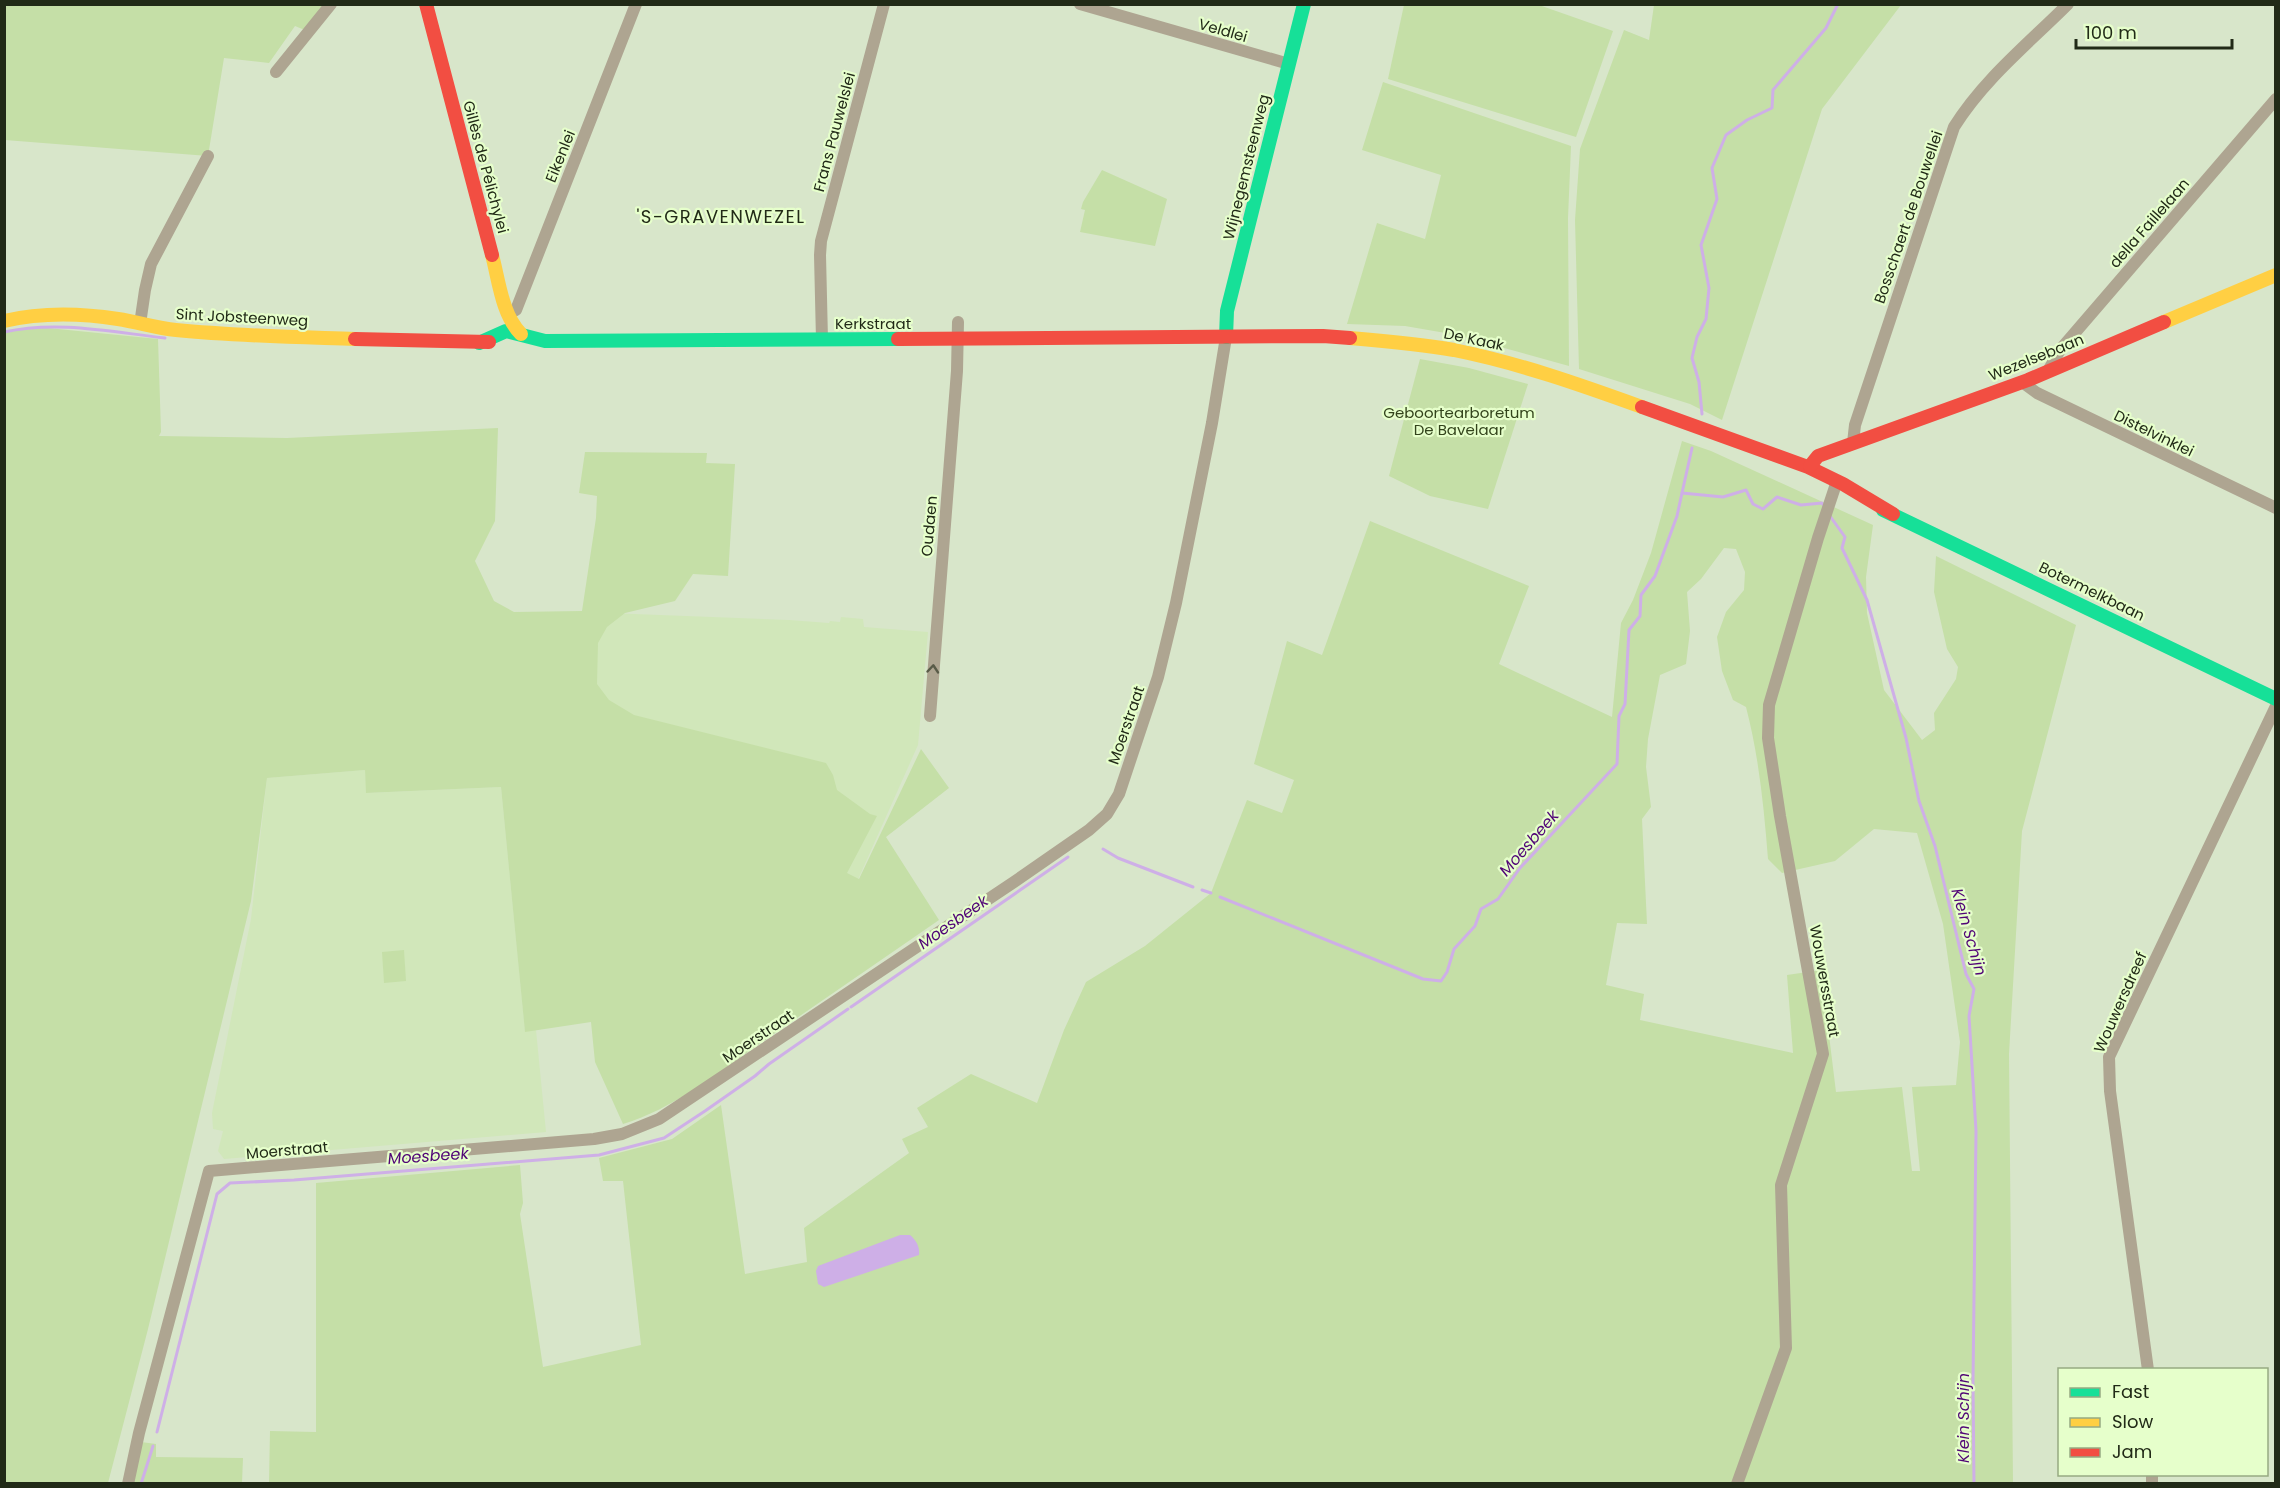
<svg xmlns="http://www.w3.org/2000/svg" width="2280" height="1488" viewBox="0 0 2280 1488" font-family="Poppins,sans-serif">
<rect width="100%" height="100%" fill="#d8e6ca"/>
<g fill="#d1e7ba">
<polygon points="582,612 789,620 829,623 830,621 840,622 841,617 863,619 864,627 928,632 918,745 856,884 576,712"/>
<polygon points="365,770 367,793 501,787 525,1031 536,1030 546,1132 224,1159 218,1151 223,1131 213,1129 212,1113 251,919 267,778"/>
</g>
<g fill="#c5dfa7" fill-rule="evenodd">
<polygon points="4,5 326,5 307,31 295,26 269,63 224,58 208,156 5,140"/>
<polygon points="1404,5 1539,5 1613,31 1576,137 1388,79"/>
<polygon points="1654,5 1901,5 1822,109 1722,420 1690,404 1579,369 1575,220 1580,149 1624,30 1649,40"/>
<polygon points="1383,82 1571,146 1568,218 1569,366 1457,335 1405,326 1347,324 1377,223 1425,239 1441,175 1362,150"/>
<polygon points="1102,170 1167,199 1155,246 1080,232 1085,210 1081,209 1083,202"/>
<path d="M38 327 158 339 161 432 159 436 287 438 498 428 495 521 475 561 494 601 514 612 582 611 596 518 597 496 579 493 585 452 707 453 706 463 735 464 728 576 693 574 675 601 625 613 607 627 598 643 597 684 609 700 634 715 826 763 833 775 837 790 870 814 877 816 847 873 859 879 921 749 949 788 886 837 939 920C879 962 818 1003 758 1045 716 1074 673 1109 623 1124L595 1062 591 1022 525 1032 501 787 366 793 365 770 267 778 251 901 148 1329 108 1483H5L4 331Z"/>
<polygon points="1420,359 1469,368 1528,384 1488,509 1430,496 1389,476"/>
<path d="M1682 441 1711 451 1873 525 1866 577 1867 613 1884 690 1922 740 1935 730 1934 713 1956 679 1958 667 1947 649 1934 592 1936 556 2076 625 2022 831 2009 1054 2013 1483 269 1484 270 1431 316 1432V1183L520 1165 523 1203 520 1214 543 1367 641 1345 623 1181H603L599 1158 672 1139 721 1105 745 1274 807 1262 804 1228 909 1153 902 1139 928 1127 917 1108 971 1074 1037 1103 1064 1030 1086 982 1145 946 1211 893 1247 800 1282 813 1294 780 1254 764 1287 641 1322 655 1370 521 1529 586 1499 664 1612 717 1621 623 1633 600 1651 553ZM1724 548 1736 549 1745 572 1744 590 1726 612 1717 637 1722 671 1733 700 1746 707C1759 757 1764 808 1768 859L1782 873 1835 861 1874 829 1917 833 1943 924 1960 1042 1956 1085 1912 1087 1920 1171H1912L1902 1087 1836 1092 1821 970 1787 975 1793 1053 1640 1020 1644 994 1606 985 1617 923 1647 924 1642 819 1651 807 1646 767 1648 739 1660 675 1686 664 1690 631 1687 592 1701 579Z"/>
<polygon points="404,950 406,981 384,983 382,952"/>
<polygon points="141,1442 156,1444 156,1457 243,1458 242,1483 133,1484"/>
</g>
<path fill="#ceafe7" d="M900 1235H910C916 1240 920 1247 919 1255L824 1287 818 1284 816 1271 818 1266Z"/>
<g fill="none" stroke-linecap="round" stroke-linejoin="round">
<g stroke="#ceafe7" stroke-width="3">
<path d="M4 332C58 320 111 332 165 338"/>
<polyline points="1702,414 1699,382 1692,358 1697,337 1706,319 1709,288 1701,245 1717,199 1712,168 1726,135 1747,120 1772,108 1773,90 1826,28 1838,4"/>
<polyline points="1692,448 1682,493 1723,497 1746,490 1753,504 1763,509 1777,497 1801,505 1822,503 1824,506"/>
<polyline points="1830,516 1845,537 1842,548 1867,600 1906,738 1919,801 1935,846 1966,974 1974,989 1969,1016 1976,1131 1973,1383 1974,1484"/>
<polyline points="1103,849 1118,858 1193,887"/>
<polyline points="1202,890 1211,893"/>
<polyline points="1220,897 1423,979 1441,981 1447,972 1454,949 1475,926 1481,909 1498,899 1520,868 1617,764 1619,716 1625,704 1629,630 1640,616 1641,595 1655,576 1677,516 1682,493"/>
<polyline points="851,1007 1068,857"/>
<polyline points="157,1432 217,1194 230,1183 294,1180 599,1155 664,1138 705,1111 755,1076 769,1064 848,1009"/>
<polyline points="141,1484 153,1446"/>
</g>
<g stroke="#aea591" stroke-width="12">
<polyline points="1080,4 1289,64"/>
<polyline points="276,72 331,4"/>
<polyline points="507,313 516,310 636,4"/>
<polyline points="140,324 145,290 151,264 208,156"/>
<polyline points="822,340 820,255 821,241 884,4"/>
<polyline points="2048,371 2060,350 2276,99"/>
<polyline points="2022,382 2037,393 2276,508"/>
<path d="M1853 443 1855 425 1954 127C1984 79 2028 44 2068 4"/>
<polyline points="930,716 957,371 958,322"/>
<polyline points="2148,1370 2110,1091 2109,1057 2276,706"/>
<polyline points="128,1484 139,1433 209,1171 594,1139 622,1134 659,1119 1014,882 1089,830 1107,814 1119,794 1158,677 1176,603 1212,423 1226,337"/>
<polyline points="1737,1484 1786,1348 1781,1185 1823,1054 1780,816 1768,738 1769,705 1818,538 1837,481"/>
<polyline points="2152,1484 2152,1474"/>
</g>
<g stroke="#16e098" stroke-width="14">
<polyline points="1226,337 1227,311 1304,4"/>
<polyline points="479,343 506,331 545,341 898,339"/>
<polyline points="1883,510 2276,699"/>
</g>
<g stroke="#ffcf43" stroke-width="14">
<path d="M492 255C499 281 502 315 521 334"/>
<path d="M4 321C42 312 80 313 118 319 138 322 156 328 176 330 236 336 296 337 355 339"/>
<polyline points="2164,322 2276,275"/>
<path d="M1350 338C1385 341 1420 344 1454 350 1519 363 1581 385 1642 407"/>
</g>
<g stroke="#f24e42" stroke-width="14">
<polyline points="426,4 492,255"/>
<polyline points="355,339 489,342"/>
<polyline points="898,339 1323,336 1350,338"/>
<polyline points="1642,407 1808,467 1843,484 1893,514"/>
<polyline points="1810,466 1818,456 2028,380 2164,322"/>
</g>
</g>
<defs><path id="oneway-chevron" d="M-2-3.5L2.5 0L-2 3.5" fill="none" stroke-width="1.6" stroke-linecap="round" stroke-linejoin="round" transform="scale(1.5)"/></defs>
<use stroke="#595b48" href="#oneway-chevron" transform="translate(933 669) rotate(-85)"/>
<g text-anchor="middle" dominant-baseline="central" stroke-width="4.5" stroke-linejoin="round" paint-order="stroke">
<g font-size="15" fill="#212a17" stroke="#e6ffcb">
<text transform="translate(1223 30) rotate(16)">Veldlei</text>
<text transform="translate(834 132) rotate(-75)">Frans Pauwelslei</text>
<text transform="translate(560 156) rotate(-68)">Eikenlei</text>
<text transform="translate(486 167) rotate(75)">Gillès de Pélichylei</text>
<text transform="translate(1246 167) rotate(-76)">Wijnegemsteenweg</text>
<text transform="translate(1908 217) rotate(-71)">Bosschaert de Bouwellei</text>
<text transform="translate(2149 223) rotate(-49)">della Faillelaan</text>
<text transform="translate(242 317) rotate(3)">Sint Jobsteenweg</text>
<text x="873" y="323">Kerkstraat</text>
<text transform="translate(1474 339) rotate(12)">De Kaak</text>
<text transform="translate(2036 357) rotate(-22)">Wezelsebaan</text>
<text transform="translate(2154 433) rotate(26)">Distelvinklei</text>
<text transform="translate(929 526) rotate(-85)">Oudaen</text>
<text transform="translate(2092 591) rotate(26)">Botermelkbaan</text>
<text transform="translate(1126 725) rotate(-71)">Moerstraat</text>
<text transform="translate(1825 981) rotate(80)">Wouwersstraat</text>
<text transform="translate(2120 1002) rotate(-66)">Wouwersdreef</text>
<text transform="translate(758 1036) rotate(-34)">Moerstraat</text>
<text transform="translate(287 1150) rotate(-5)">Moerstraat</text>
</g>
<g font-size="15" fill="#33441c" stroke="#e6ffcb">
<text x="1459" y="412">Geboortearboretum<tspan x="1459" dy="17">De Bavelaar</tspan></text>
</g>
<g font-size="16" font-style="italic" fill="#500576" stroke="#e6ffcb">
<text transform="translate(1529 843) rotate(-49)">Moesbeek</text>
<text transform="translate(953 922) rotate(-35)">Moesbeek</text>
<text transform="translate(1969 932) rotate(74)">Klein Schijn</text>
<text transform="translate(428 1156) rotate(-4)">Moesbeek</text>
<text transform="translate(1963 1418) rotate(-90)">Klein Schijn</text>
</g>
<g font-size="18" letter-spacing="1.5" fill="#212a17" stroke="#e6ffcb">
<text x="721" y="216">'S-GRAVENWEZEL</text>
</g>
</g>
<rect width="2280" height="1488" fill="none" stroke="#212a17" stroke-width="12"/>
<rect x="2058" y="1368" width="210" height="108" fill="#e6ffcb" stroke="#97aa83" stroke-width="1.5"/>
<rect x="2070" y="1388" width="30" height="9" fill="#16e098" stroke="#97aa83" stroke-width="1.5"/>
<text x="2112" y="1398" font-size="18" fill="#212a17">Fast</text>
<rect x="2070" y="1418" width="30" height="9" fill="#ffcf43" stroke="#97aa83" stroke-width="1.5"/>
<text x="2112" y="1428" font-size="18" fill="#212a17">Slow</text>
<rect x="2070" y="1448" width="30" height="9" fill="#f24e42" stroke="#97aa83" stroke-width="1.5"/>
<text x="2112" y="1458" font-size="18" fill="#212a17">Jam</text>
<path d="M2076 39v9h156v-9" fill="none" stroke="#212a17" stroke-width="3"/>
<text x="2085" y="39" font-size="18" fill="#212a17" stroke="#e6ffcb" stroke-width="4.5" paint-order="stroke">100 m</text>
</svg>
